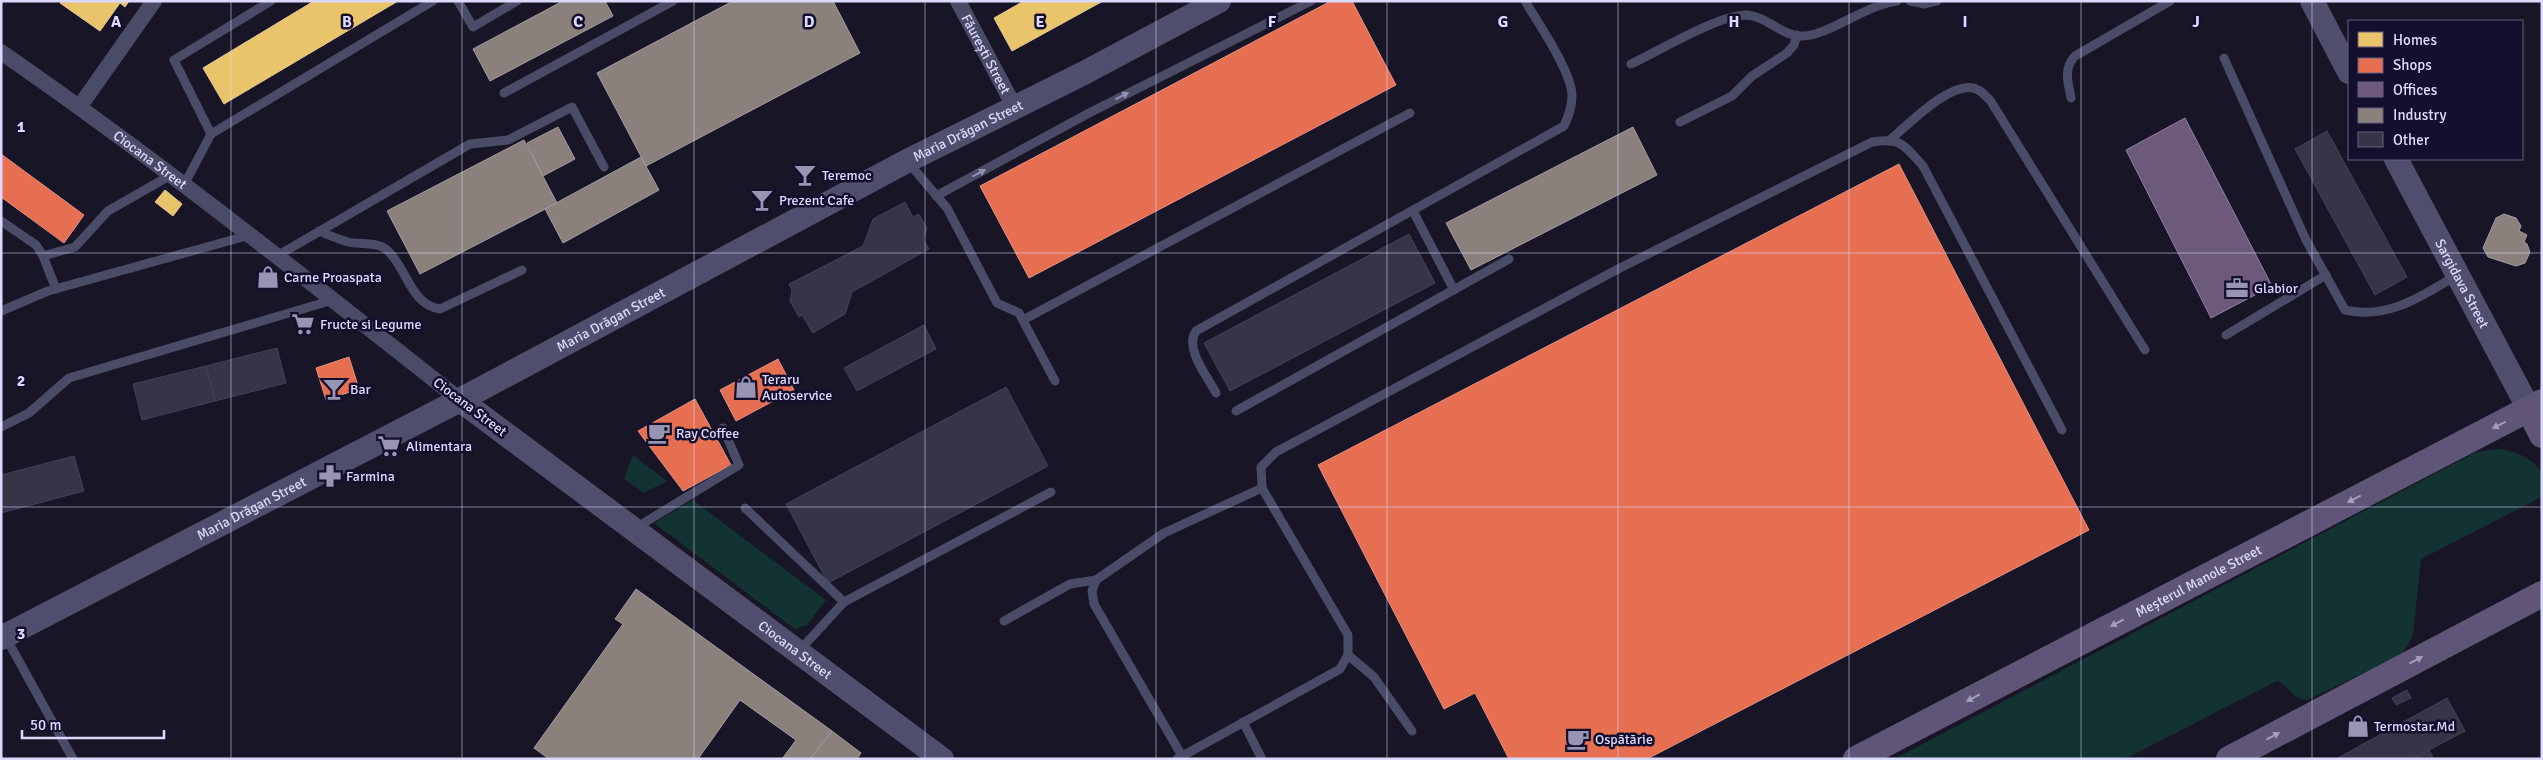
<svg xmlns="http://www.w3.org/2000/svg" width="2543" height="760" viewBox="0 0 2543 760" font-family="Signika,sans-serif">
<rect width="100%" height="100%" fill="#181526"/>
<g fill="#133232">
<path d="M2499 449C2515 451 2537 459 2542 476 2543 482 2542 491 2542 497L2421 559 2413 635 2403 653 2391 660 2307 700C2293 700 2289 686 2277 681L2125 759H1894L2476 452Z"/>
<polygon points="633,455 667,481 644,493 624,479"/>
<polygon points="693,500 826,600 807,625 795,629 654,523"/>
</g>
<g fill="#e9c46a" stroke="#e5cb97">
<polygon points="62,1 129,1 125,7 120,3 100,31 60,3"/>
<polygon points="314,1 398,1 224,104 203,68"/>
<polygon points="1024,1 1103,1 1012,51 994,18"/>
<polygon points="165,190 182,204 173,216 155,202"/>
</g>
<g fill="#e76f51" stroke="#e48f85">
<polygon points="1331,1 1352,1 1396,85 1029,278 980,186"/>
<polygon points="1,154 84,215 64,243 1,197"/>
<polygon points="1899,164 2089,530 1647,759 1509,759 1475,693 1444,709 1318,465"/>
<polygon points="349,357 359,389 326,400 316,368"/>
<polygon points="778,359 794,390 736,421 720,390"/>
<polygon points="695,399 731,465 683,491 638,431"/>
</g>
<polygon fill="#6d597a" stroke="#8f80a2" points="2185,118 2272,286 2211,318 2126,150"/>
<g fill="#8a817c" stroke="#a39ca3">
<polygon points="563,1 605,1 613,16 490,81 473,49"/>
<polygon points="733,1 833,1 860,53 646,166 597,73"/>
<polygon points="558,127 575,159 543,176 527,143"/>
<polygon points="1633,127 1657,175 1471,270 1446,223"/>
<polygon points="524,140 557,203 420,274 387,211"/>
<polygon points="641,157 659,190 563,243 545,209"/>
<polygon points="2504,214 2516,218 2521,226 2519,231 2527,235 2524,242 2527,244 2530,252 2525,263 2516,266 2488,257 2483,248 2496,218"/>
<polygon points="636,589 832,731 810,759 782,759 796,740 740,700 698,759 549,759 534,748 623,624 615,619"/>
<polygon points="832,731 861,753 857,759 810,759"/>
</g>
<g fill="#363447" stroke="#454059">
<polygon points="2327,131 2407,277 2375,295 2295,149"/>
<polygon points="905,202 913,217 919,214 927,229 923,239 929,249 852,292 845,314 813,333 802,315 799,317 790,301 792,290 789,284 863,246 873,219"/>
<polygon points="1409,234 1435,283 1230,391 1204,343"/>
<polygon points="924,325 936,349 857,391 844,368"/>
<polygon points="277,348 286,383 215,401 206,366"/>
<polygon points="206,366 215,401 142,420 133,384"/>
<polygon points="1006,387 1048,466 828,583 786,504"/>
<polygon points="74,456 84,491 1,513 1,475"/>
<polygon points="2407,690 2411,698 2396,705 2392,698"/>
<polygon points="2447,698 2465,731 2412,759 2336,759"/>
<polygon points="2429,750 2434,759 2412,759"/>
</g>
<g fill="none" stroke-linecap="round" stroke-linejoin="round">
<g stroke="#4a4b67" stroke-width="9">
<polyline points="458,1 473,27 517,1"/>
<polyline points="1910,1 1925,4 1937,1"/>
<path d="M2224 58 2306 240 2345 310C2388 320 2422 296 2457 275"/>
<path d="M1631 64C1659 51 1717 15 1747 15 1767 16 1782 37 1803 36 1829 35 1866 5 1897 1"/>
<polyline points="504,93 673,1"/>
<path d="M2071 98C2068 82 2063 69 2075 56L2170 1"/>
<polyline points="1680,122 1732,96 1752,76 1787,53 1794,45 1797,35"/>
<polyline points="211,134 433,1"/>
<path d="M1891 139C1908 125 1955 76 1978 90 1983 92 1986 97 1990 100L2145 350"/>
<polyline points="907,161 947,208 997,303 1019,313 1055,381"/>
<polyline points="184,185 211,134 174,60 271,1"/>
<polyline points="936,196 1091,112 1311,1"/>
<polyline points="1413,211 1454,290"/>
<polyline points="1,221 36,245 43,256 56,289"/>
<path d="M319 231C328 235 338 239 348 242 360 245 378 241 388 251 407 269 411 305 440 309L522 270"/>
<polyline points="43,256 75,247 108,211 171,175"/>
<polyline points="277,256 470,144 508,140 572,107 604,167"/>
<polyline points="1,311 48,291 250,235"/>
<polyline points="1023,320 1410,113"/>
<polyline points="2226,335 2326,275"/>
<path d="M1216 393C1207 376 1184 348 1196 331L1564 126C1569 115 1572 107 1572 96 1572 72 1538 23 1525 1"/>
<polyline points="1236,411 1509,259"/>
<polyline points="1,427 29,413 69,378 333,300"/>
<polyline points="745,508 844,602"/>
<polyline points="634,529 739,465 723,428"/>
<polyline points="1004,621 1070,584 1096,580"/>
<polyline points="5,636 73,759"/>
<polyline points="799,651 844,602 1051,492"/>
<polyline points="1348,655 1374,677 1412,731"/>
<polyline points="1243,722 1262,759"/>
<polyline points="1182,756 1094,604 1092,591 1096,580 1164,533 1262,488"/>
<path d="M1177 759 1340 669 1348 655V635L1262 488 1261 467 1276 452 1618 269 1872 142C1901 137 1904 145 1923 166L2062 430"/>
</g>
<g stroke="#4a4b67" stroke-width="16">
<path id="s1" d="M958 1 1015 108"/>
<path id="s2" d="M1 52C159 161 309 281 460 400"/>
<polyline points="80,106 154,1"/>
</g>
<g stroke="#4f4e6c" stroke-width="24">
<polyline points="2312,1 2349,72"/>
<path id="s3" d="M2396 159 2529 409"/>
<path id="s4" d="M460 400 942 759"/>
<path id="s5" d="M1 638 460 400 907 161 1082 74 1219 1"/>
</g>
<g stroke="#5f5577" stroke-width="26">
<polyline points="2529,409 2542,435"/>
<path id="s6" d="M1856 759 2542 402"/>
<polyline points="2229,759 2542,594"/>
</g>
</g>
<defs><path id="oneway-solid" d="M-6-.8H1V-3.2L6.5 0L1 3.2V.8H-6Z" transform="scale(1.25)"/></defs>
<g fill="#9492b3">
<use href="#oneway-solid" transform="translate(1122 96) rotate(-27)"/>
<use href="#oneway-solid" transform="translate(979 173) rotate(-29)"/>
</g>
<g fill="#a49ec2">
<use href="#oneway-solid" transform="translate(2499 425) rotate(153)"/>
<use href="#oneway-solid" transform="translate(2354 499) rotate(153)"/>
<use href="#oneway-solid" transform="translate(2117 623) rotate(152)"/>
<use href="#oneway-solid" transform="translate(2416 660) rotate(-28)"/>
<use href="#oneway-solid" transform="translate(1973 698) rotate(152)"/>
<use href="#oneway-solid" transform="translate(2273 736) rotate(-28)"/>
</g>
<path fill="none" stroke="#dddaff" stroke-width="1" stroke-opacity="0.55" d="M231 1V759M462 1V759M694 1V759M925 1V759M1156 1V759M1387 1V759M1618 1V759M1849 1V759M2081 1V759M2312 1V759M1 253H2542M1 507H2542"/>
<defs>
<symbol id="bar-bare" viewBox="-9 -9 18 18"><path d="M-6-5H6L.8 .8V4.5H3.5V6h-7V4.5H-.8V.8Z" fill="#9895b3" stroke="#130f2c" stroke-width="2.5" paint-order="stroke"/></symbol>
<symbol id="shop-bare" viewBox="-9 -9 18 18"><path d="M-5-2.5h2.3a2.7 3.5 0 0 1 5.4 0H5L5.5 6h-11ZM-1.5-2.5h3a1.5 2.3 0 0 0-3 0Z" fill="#9895b3" stroke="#130f2c" stroke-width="2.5" paint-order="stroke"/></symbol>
<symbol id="office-bare" viewBox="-9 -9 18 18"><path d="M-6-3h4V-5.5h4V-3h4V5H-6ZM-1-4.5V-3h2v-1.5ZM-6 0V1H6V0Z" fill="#9895b3" stroke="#130f2c" stroke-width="2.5" paint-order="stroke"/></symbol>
<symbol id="supermarket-bare" viewBox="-9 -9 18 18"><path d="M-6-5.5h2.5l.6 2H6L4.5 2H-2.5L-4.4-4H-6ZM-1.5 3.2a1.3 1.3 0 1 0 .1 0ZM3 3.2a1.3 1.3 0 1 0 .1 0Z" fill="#9895b3" stroke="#130f2c" stroke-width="2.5" paint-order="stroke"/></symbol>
<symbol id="cafe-bare" viewBox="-9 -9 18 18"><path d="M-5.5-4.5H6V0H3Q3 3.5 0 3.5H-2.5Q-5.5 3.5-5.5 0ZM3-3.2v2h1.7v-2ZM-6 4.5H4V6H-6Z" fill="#9895b3" stroke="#130f2c" stroke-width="2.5" paint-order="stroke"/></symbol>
<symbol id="pharmacy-bare" viewBox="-9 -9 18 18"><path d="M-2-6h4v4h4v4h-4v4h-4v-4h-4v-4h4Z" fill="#9895b3" stroke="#130f2c" stroke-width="2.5" paint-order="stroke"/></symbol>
</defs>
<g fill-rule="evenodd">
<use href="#bar-bare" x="789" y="159" width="32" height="32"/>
<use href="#bar-bare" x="746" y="184" width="32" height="32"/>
<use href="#shop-bare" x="252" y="261" width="32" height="32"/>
<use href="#office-bare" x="2221" y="272" width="32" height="32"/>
<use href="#supermarket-bare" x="287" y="308" width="32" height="32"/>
<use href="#shop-bare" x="730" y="371" width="32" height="32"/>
<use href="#bar-bare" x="318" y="373" width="32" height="32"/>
<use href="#cafe-bare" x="643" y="417" width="32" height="32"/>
<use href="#supermarket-bare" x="373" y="430" width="32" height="32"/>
<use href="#pharmacy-bare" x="314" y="460" width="32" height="32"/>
<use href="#shop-bare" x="2342" y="710" width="32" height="32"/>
<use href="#cafe-bare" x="1562" y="723" width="32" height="32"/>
</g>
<g text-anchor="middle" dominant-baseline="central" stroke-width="5" stroke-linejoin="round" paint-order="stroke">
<g font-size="14" fill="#dddaff" stroke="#130f2c">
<text stroke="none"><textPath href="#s1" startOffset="60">Făurești Street</textPath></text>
<text stroke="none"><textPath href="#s5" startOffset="1092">Maria Drăgan Street</textPath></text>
<text stroke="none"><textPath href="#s2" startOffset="184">Ciocana Street</textPath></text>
<text stroke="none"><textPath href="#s3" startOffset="141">Sargidava Street</textPath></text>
<text stroke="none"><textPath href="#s5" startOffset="688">Maria Drăgan Street</textPath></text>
<text transform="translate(470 407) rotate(37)">Ciocana Street</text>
<text stroke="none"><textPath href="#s5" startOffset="282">Maria Drăgan Street</textPath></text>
<text stroke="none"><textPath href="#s6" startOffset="386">Meșterul Manole Street</textPath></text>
<text stroke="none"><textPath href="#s4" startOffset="418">Ciocana Street</textPath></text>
</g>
<g font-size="14" fill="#dddaff" stroke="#130f2c" text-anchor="start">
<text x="822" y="175">Teremoc</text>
<text x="779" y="200">Prezent Cafe</text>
<text x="284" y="277">Carne Proaspata</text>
<text x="2254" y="288">Glabior</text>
<text x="320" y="324">Fructe si Legume</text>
<text x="762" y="379">Teraru<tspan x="762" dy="16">Autoservice</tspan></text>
<text x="350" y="389">Bar</text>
<text x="676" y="433">Ray Coffee</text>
<text x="406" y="446">Alimentara</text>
<text x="346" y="476">Farmina</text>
<text x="2374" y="726">Termostar.Md</text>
<text x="1595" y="739">Ospătărie</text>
</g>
</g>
<g font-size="16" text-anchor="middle" font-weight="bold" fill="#dddaff" stroke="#130f2c" stroke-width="5" stroke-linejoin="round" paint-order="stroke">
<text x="116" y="27">A</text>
<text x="347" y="27">B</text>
<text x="578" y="27">C</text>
<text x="809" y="27">D</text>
<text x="1040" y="27">E</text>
<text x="1272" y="27">F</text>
<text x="1503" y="27">G</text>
<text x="1734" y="27">H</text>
<text x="1965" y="27">I</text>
<text x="2196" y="27">J</text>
<text x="21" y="132">1</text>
<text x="21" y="386">2</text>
<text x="21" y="639">3</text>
</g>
<rect width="2543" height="760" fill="none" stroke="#dddaff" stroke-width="5"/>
<rect x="2348" y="20" width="175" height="140" fill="#130f2c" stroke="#646080"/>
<rect x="2358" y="32" width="25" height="15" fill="#e9c46a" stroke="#646080"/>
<text x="2393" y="45" font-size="15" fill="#dddaff">Homes</text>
<rect x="2358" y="58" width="25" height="15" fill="#e76f51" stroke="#646080"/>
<text x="2393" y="70" font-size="15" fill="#dddaff">Shops</text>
<rect x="2358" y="82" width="25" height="15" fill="#6d597a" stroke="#646080"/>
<text x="2393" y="95" font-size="15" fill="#dddaff">Offices</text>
<rect x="2358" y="108" width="25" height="15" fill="#8a817c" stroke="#646080"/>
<text x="2393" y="120" font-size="15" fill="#dddaff">Industry</text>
<rect x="2358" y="132" width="25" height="15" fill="#363447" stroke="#646080"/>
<text x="2393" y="145" font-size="15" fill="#dddaff">Other</text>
<path d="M22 730v8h142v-8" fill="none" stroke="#dddaff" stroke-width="2.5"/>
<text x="30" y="730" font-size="15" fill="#dddaff" stroke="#130f2c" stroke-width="4" paint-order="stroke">50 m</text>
</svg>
